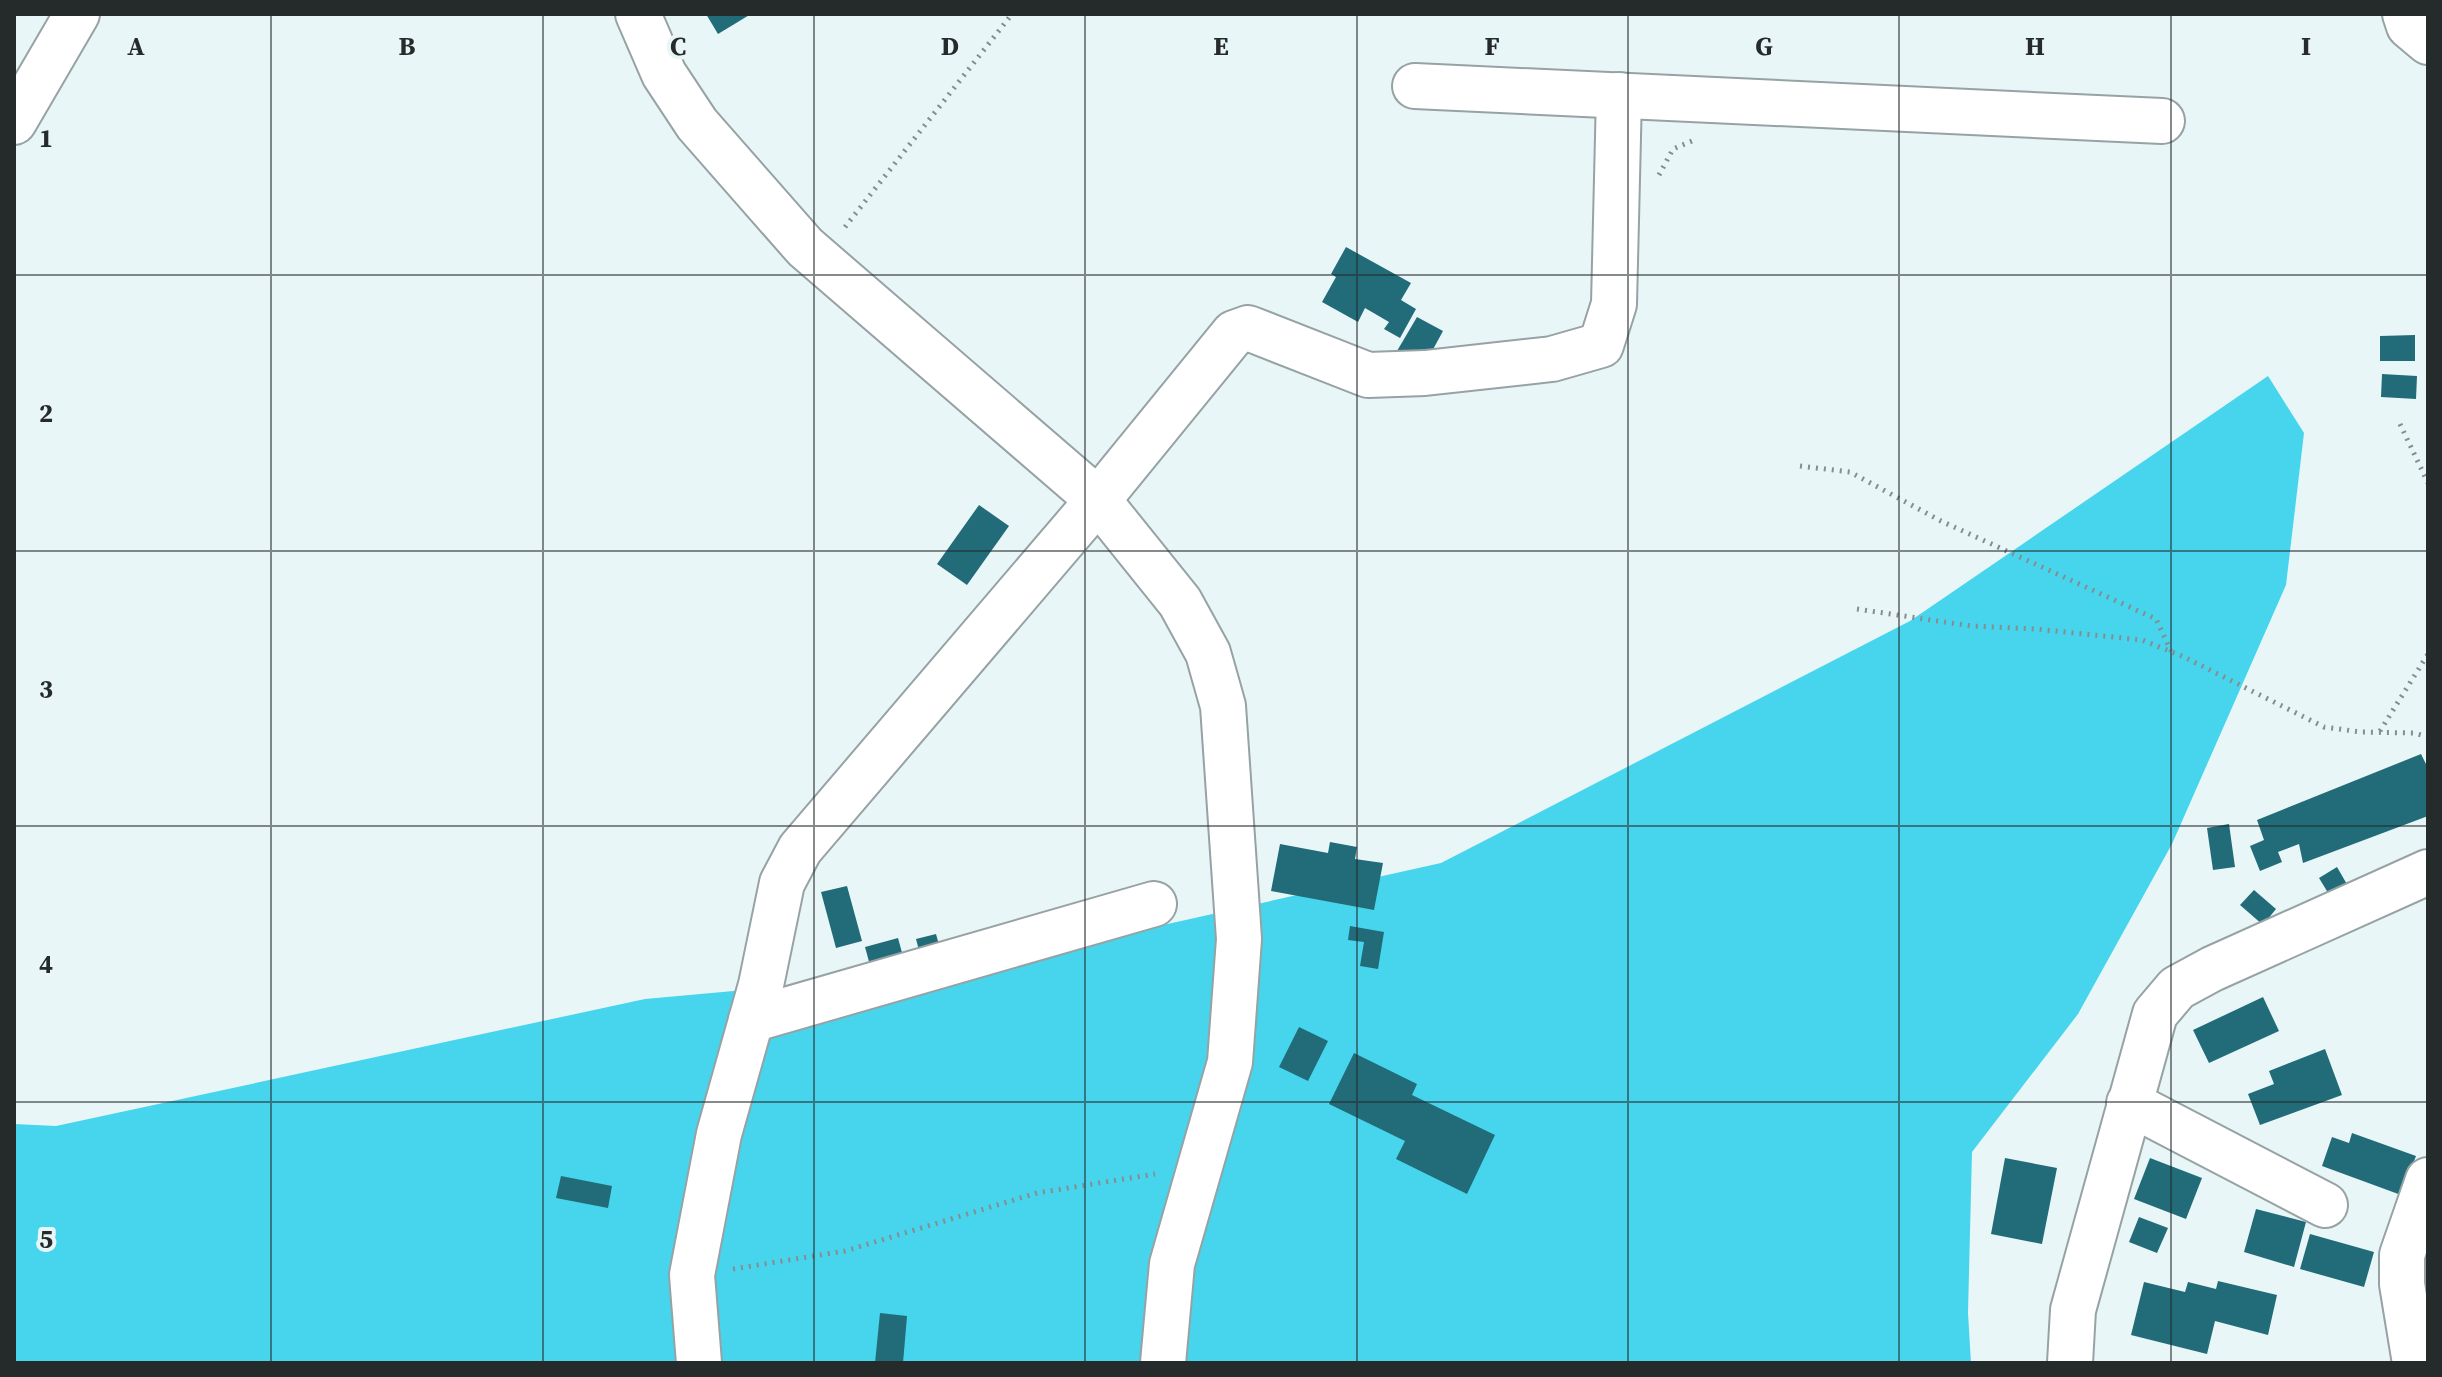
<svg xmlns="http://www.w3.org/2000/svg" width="2442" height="1377" viewBox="0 0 2442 1377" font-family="'Source Serif 4',serif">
<rect width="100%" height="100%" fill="#e9f6f8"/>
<polygon fill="#47d5ed" points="2268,376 2304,433 2286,585 2172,844 2078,1014 1972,1152 1968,1313 1971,1363 14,1363 14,1124 56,1126 645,999 956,971 1441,863 1910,621"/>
<g fill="#216c78">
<polygon points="706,14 751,14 718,34"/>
<polygon points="1346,247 1411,283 1401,300 1416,309 1400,338 1384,329 1389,322 1365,308 1358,322 1322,302 1336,277 1331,274"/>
<polygon points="1417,317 1443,331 1424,366 1397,351"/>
<polygon points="2415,335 2415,361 2380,361 2380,336"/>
<polygon points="2382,374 2417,376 2416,399 2381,397"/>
<polygon points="979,505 1009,526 967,585 937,564"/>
<polygon points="2421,754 2428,768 2428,816 2303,863 2299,844 2278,852 2282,862 2260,871 2250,846 2264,840 2257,820"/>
<polygon points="2229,824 2235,867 2213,870 2207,828"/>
<polygon points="1330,842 1357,847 1355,859 1383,863 1374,910 1271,891 1280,844 1328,853"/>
<polygon points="2337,867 2348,886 2330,896 2319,878"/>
<polygon points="847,886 862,941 836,948 821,892"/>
<polygon points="2254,890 2276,909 2263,925 2240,905"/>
<polygon points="1350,926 1384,932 1378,969 1360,966 1364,942 1348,940"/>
<polygon points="936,934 941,952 921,958 916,939"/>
<polygon points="898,938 904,960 871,969 865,947"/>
<polygon points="2263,997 2279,1031 2209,1063 2193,1030"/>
<polygon points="1299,1027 1328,1041 1308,1081 1279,1067"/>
<polygon points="2325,1049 2342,1095 2260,1125 2248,1094 2274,1084 2269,1071"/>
<polygon points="1354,1053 1417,1084 1412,1095 1495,1135 1467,1194 1396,1159 1405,1141 1329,1104"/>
<polygon points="2352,1133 2416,1156 2401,1195 2322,1166 2332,1137 2349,1143"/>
<polygon points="2005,1158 2057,1168 2042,1244 1991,1234"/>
<polygon points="2150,1158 2202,1178 2186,1219 2134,1199"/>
<polygon points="561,1176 612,1186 608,1208 556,1198"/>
<polygon points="2256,1209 2306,1222 2294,1267 2244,1252"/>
<polygon points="2139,1217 2168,1228 2157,1253 2129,1242"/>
<polygon points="2310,1234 2374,1252 2364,1287 2300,1269"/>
<polygon points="2218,1281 2277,1295 2268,1335 2215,1321 2207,1354 2131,1335 2144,1282 2185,1292 2188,1282 2216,1289"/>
<polygon points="880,1313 907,1316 903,1363 875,1363"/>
</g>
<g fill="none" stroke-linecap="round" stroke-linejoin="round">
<defs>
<g id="minor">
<polyline points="2405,14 2409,26 2428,42"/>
<polyline points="1415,86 2162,121"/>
<polyline points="14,122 77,14"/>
<polyline points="751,1020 1154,904"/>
<polyline points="2129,1103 2325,1205"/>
<polyline points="699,1363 692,1275 719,1134 761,985 782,883 800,849 1098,500 1234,333 1248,328 1368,375 1425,373 1552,359 1601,345 1614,304 1619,95"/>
<polyline points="2070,1363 2073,1310 2155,1014 2177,988 2212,969 2428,872"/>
<polyline points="2415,1363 2402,1284 2402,1255 2428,1180"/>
</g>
<polyline id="tertiary" points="638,14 664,74 697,124 805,247 1098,500 1180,602 1208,653 1223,706 1239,939 1230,1062 1172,1264 1163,1363"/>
</defs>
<use href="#minor" stroke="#96a2a4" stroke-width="48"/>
<use href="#tertiary" stroke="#96a2a4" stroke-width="48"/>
<g stroke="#858d8f" stroke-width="5" stroke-dasharray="2 6" stroke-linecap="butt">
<polyline points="1659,175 1673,149 1692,141"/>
<polyline points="845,227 1012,14"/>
<polyline points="2400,424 2428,483"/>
<polyline points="1800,466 1850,472 1941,521 2156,619 2171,651"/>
<polyline points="1857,609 1971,626 2036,629 2142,640 2184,657 2324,727 2361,732 2414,733 2428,737"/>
<polyline points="2380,731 2428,654"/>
<polyline points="733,1269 845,1251 1037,1193 1155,1174"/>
</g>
<use href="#minor" stroke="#fff" stroke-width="44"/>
<use href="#tertiary" stroke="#fff" stroke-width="44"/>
</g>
<path fill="none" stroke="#252a2b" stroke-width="2" stroke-opacity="0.55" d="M271 14V1363M543 14V1363M814 14V1363M1085 14V1363M1357 14V1363M1628 14V1363M1899 14V1363M2171 14V1363M14 275H2428M14 551H2428M14 826H2428M14 1102H2428"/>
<g font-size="26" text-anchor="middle" font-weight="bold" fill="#252a2b" stroke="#e9f6f8" stroke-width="8" stroke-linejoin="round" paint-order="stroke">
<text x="136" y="55">A</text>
<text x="407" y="55">B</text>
<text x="678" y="55">C</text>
<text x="950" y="55">D</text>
<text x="1221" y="55">E</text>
<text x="1492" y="55">F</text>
<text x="1764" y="55">G</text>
<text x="2035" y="55">H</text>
<text x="2306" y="55">I</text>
<text x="46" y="147">1</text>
<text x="46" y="422">2</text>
<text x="46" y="698">3</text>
<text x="46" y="973">4</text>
<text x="46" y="1248">5</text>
</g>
<rect width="2442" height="1377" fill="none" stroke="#252a2b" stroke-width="32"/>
</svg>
